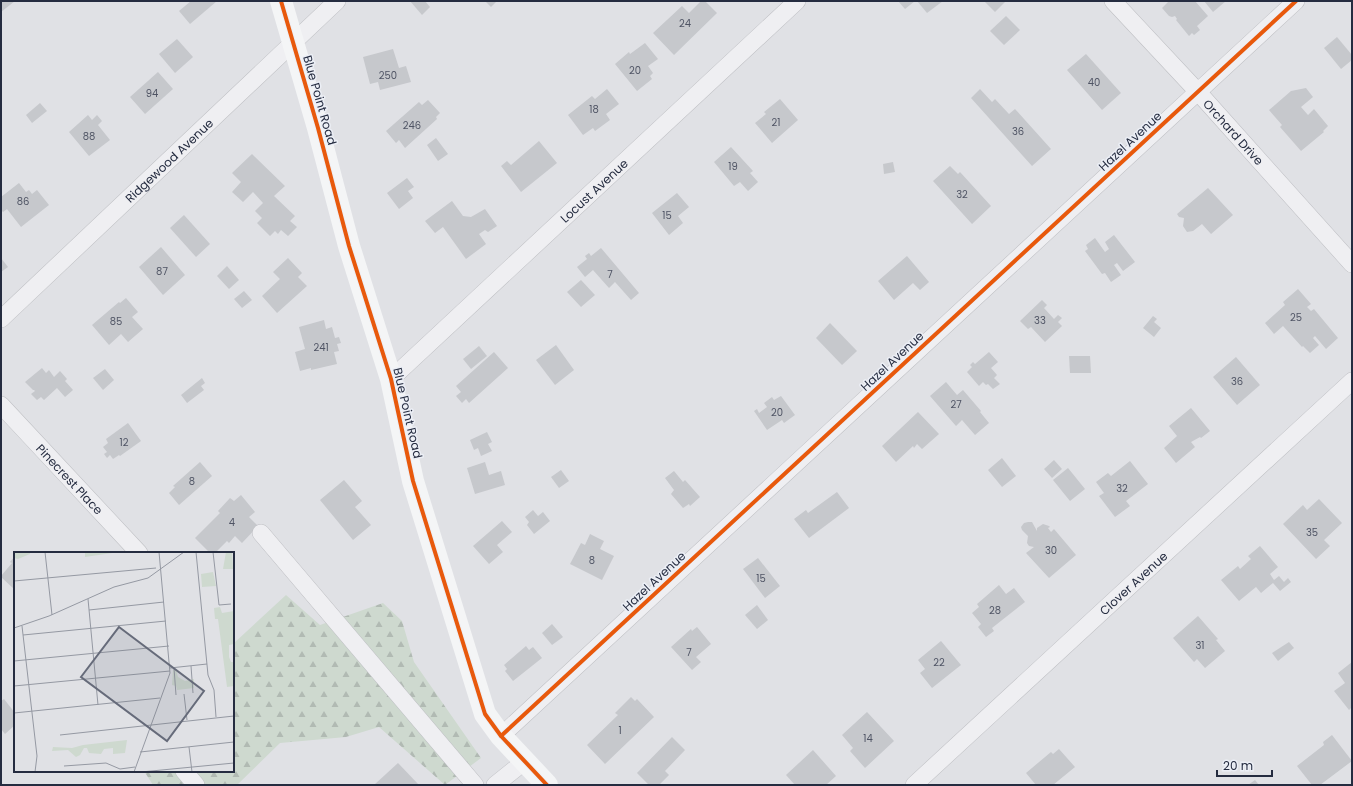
<svg xmlns="http://www.w3.org/2000/svg" width="1353" height="786" viewBox="0 0 1353 786" font-family="Poppins,sans-serif">
<defs>
<pattern id="forest-firs" width="22" height="20" patternUnits="userSpaceOnUse"><rect width="22" height="20" fill="#ced9cf"/><path d="M5 1l3.5 6h-7zM16 11l3.5 6h-7z" fill="#b1bab3"/></pattern>
</defs>
<rect width="100%" height="100%" fill="#e0e1e5"/>
<polygon fill="url(#forest-firs)" points="286,595 320,625 383,603 402,621 414,662 481,758 445,785 379,727 346,737 280,743 237,785 153,785 144,771 233,771 233,644"/>
<g fill="#c6c8cc">
<polygon points="1,1 15,1 1,12"/>
<polygon points="191,1 217,1 190,24 179,11"/>
<polygon points="410,1 425,1 430,7 422,15"/>
<polygon points="485,1 497,1 491,7"/>
<polygon points="701,1 705,1 717,13 674,55 653,33 682,6 689,13"/>
<polygon points="898,1 915,1 905,9"/>
<polygon points="917,1 943,1 927,13"/>
<polygon points="984,1 1006,1 995,12"/>
<polygon points="1169,1 1195,1 1208,16 1197,26 1200,30 1194,35 1192,33 1189,36 1176,20 1177,19 1175,16 1172,17 1169,16 1162,8"/>
<polygon points="1204,1 1226,1 1213,12"/>
<polygon points="1006,16 1020,30 1004,45 990,31"/>
<polygon points="1337,37 1352,55 1352,60 1341,69 1324,48"/>
<polygon points="177,39 193,57 175,73 159,54"/>
<polygon points="645,43 658,59 648,66 653,73 650,76 652,79 637,91 615,64 629,52 630,54"/>
<polygon points="393,49 399,68 406,66 411,82 380,90 378,82 370,84 363,57"/>
<polygon points="1086,54 1121,93 1102,110 1067,70"/>
<polygon points="158,72 173,89 145,114 130,97"/>
<polygon points="1306,88 1313,97 1301,107 1308,115 1314,109 1328,126 1323,131 1324,132 1301,151 1280,127 1282,125 1269,110 1291,91"/>
<polygon points="607,89 619,104 606,114 610,120 595,131 593,128 583,135 568,115 592,96 595,99"/>
<polygon points="980,89 992,102 995,99 1009,114 1015,109 1051,149 1032,166 971,98"/>
<polygon points="780,99 798,120 772,143 755,123 766,114 764,112"/>
<polygon points="428,100 440,113 436,117 437,119 405,148 399,140 396,143 386,131 419,102 422,105"/>
<polygon points="40,103 47,111 32,123 26,115"/>
<polygon points="88,115 92,120 97,115 102,121 98,125 110,140 89,156 69,132"/>
<polygon points="436,138 448,154 438,161 427,145"/>
<polygon points="539,141 557,163 521,192 501,166 507,161 511,165"/>
<polygon points="731,147 753,171 750,173 758,182 748,191 740,182 734,186 714,162"/>
<polygon points="252,154 285,186 274,196 295,216 290,221 297,227 288,236 281,230 278,234 275,231 270,236 257,223 262,218 255,211 263,203 253,192 243,202 232,192 241,182 232,173"/>
<polygon points="893,162 895,172 884,174 883,164"/>
<polygon points="950,166 958,174 960,172 991,206 972,224 933,181"/>
<polygon points="407,178 414,187 408,191 413,198 399,209 387,193"/>
<polygon points="19,183 26,192 29,190 32,194 37,190 49,205 21,227 7,209 3,212 1,210 1,197"/>
<polygon points="1208,188 1233,215 1211,234 1202,224 1193,231 1187,232 1183,226 1184,218 1179,217 1177,214"/>
<polygon points="677,193 689,207 678,216 683,223 669,235 652,213"/>
<polygon points="452,201 463,216 471,217 485,209 497,226 488,232 485,230 479,234 486,244 466,259 443,227 435,233 425,221"/>
<polygon points="184,215 210,244 196,257 170,228"/>
<polygon points="1114,235 1135,262 1123,271 1117,263 1114,265 1121,275 1111,282 1105,273 1102,274 1085,251 1088,249 1086,245 1095,238 1105,252 1109,249 1105,242"/>
<polygon points="161,247 185,275 163,295 139,267"/>
<polygon points="601,248 639,293 631,300 615,282 609,288 593,270 585,277 577,267 587,259 585,256 589,253 591,256"/>
<polygon points="907,256 929,282 920,290 913,283 894,300 878,281"/>
<polygon points="1,258 8,267 1,272"/>
<polygon points="288,258 302,273 298,277 307,286 277,313 262,296 280,279 273,272"/>
<polygon points="227,266 239,280 229,289 217,276"/>
<polygon points="581,280 595,295 581,307 567,292"/>
<polygon points="1298,289 1311,304 1307,307 1311,311 1314,309 1338,338 1326,349 1315,336 1313,338 1319,345 1310,353 1303,346 1302,347 1283,326 1274,334 1265,323 1285,305 1283,302"/>
<polygon points="244,291 252,300 242,308 234,299"/>
<polygon points="126,298 138,312 132,317 143,329 128,342 121,334 109,345 92,325 119,302 120,303"/>
<polygon points="1042,300 1047,305 1044,308 1054,319 1058,315 1062,318 1058,322 1062,326 1045,342 1031,327 1028,329 1020,321"/>
<polygon points="1153,316 1157,319 1154,322 1161,328 1154,337 1143,328"/>
<polygon points="324,320 326,329 332,327 335,338 339,337 341,343 337,344 339,351 334,352 337,364 311,370 311,368 300,371 295,352 305,349 299,327"/>
<polygon points="830,323 857,351 842,365 816,338"/>
<polygon points="556,345 574,370 555,385 536,360"/>
<polygon points="479,346 487,356 471,369 463,359"/>
<polygon points="494,352 508,368 469,403 466,399 462,403 456,396 461,392 456,386"/>
<polygon points="989,352 998,362 991,368 997,375 994,378 1000,384 993,389 988,384 986,385 983,382 979,386 967,372 972,367 970,365 973,362 975,364"/>
<polygon points="1069,356 1090,356 1091,373 1070,373"/>
<polygon points="1236,357 1260,385 1237,405 1213,377"/>
<polygon points="42,368 46,373 49,370 54,377 60,371 67,379 65,381 73,390 65,397 57,388 44,400 41,397 37,400 31,394 35,391 34,390 33,390 25,382"/>
<polygon points="105,369 114,380 103,390 93,378"/>
<polygon points="202,378 205,383 201,386 204,390 187,403 181,395"/>
<polygon points="946,382 957,395 963,390 981,411 980,412 989,423 975,435 962,420 956,426 930,396"/>
<polygon points="781,396 795,415 784,423 782,420 767,430 754,411 757,409 759,413 767,407 764,403 772,397 774,400"/>
<polygon points="1191,408 1210,431 1201,438 1200,437 1191,442 1195,447 1176,463 1164,448 1177,436 1169,426"/>
<polygon points="918,412 939,434 922,449 917,444 914,448 913,446 896,462 882,446"/>
<polygon points="128,423 141,441 120,456 119,455 113,459 110,455 107,458 104,454 107,452 103,447 108,443 106,439"/>
<polygon points="487,432 492,442 488,444 492,451 481,456 478,448 474,450 470,440"/>
<polygon points="1002,458 1016,476 1002,487 988,470"/>
<polygon points="1054,460 1062,469 1052,478 1044,469"/>
<polygon points="1130,461 1148,484 1126,501 1130,506 1115,517 1099,496 1104,493 1096,482 1108,473 1111,476"/>
<polygon points="200,462 212,476 179,505 169,493 175,487 173,486"/>
<polygon points="485,462 489,475 501,471 505,485 475,494 467,468"/>
<polygon points="1068,468 1085,489 1070,501 1053,480"/>
<polygon points="561,470 569,481 559,488 551,477"/>
<polygon points="674,471 683,482 685,480 700,497 690,506 689,504 683,508 671,494 674,490 665,478"/>
<polygon points="344,480 362,501 355,507 371,525 353,540 320,500"/>
<polygon points="837,492 849,508 809,538 794,519 806,510 808,513"/>
<polygon points="241,495 255,512 249,517 258,526 242,543 235,536 229,543 227,541 215,553 210,553 195,538 220,513 218,511 230,498 234,501"/>
<polygon points="1319,499 1342,523 1324,540 1330,546 1316,559 1283,524 1303,505 1307,510"/>
<polygon points="533,510 538,516 543,512 550,521 534,534 527,525 529,522 525,517"/>
<polygon points="502,521 512,532 497,545 503,552 489,564 473,546"/>
<polygon points="1028,522 1032,522 1037,531 1037,528 1043,524 1049,526 1050,527 1048,528 1051,532 1054,529 1076,555 1049,578 1026,553 1034,547 1029,546 1027,543 1028,536 1022,530 1021,527 1024,523"/>
<polygon points="590,534 604,541 600,549 614,556 602,580 570,564 581,543 585,545"/>
<polygon points="1260,546 1278,567 1270,574 1274,580 1279,576 1284,582 1288,578 1291,582 1280,591 1273,583 1261,593 1256,587 1239,601 1221,580 1238,566 1240,569 1251,559 1248,556"/>
<polygon points="15,556 15,587 14,589 1,577 1,576 12,563 10,562"/>
<polygon points="758,558 780,586 765,598 743,569"/>
<polygon points="999,585 1006,594 1014,588 1025,602 992,628 994,631 986,637 978,627 981,624 972,613 979,607 977,604"/>
<polygon points="757,605 768,620 757,629 745,615"/>
<polygon points="1198,616 1218,639 1216,640 1225,651 1205,668 1197,659 1194,662 1173,638"/>
<polygon points="552,624 563,637 552,645 542,633"/>
<polygon points="697,627 711,644 696,657 701,662 692,670 671,647 691,629 692,631"/>
<polygon points="941,641 961,665 932,688 920,673 925,669 918,660"/>
<polygon points="1289,642 1294,648 1278,661 1272,653"/>
<polygon points="526,646 529,650 533,647 542,658 513,681 505,671 507,669 504,665"/>
<polygon points="1352,662 1352,707 1349,710 1334,691 1345,683 1338,673"/>
<polygon points="631,697 635,701 637,699 654,717 605,764 587,745 618,715 615,713"/>
<polygon points="4,699 15,713 15,725 5,734 1,729 1,701"/>
<polygon points="867,712 894,741 865,768 850,751 853,748 842,735"/>
<polygon points="1332,735 1352,761 1320,785 1312,785 1297,766 1324,745 1323,742"/>
<polygon points="672,737 685,750 665,771 669,775 659,785 649,785 637,773"/>
<polygon points="1059,749 1075,767 1053,785 1036,785 1026,773 1051,752 1053,754"/>
<polygon points="813,750 836,776 826,785 795,785 786,775"/>
<polygon points="398,763 419,785 374,785"/>
<polygon points="1255,780 1259,785 1248,785"/>
</g>
<g fill="none" stroke-linecap="round" stroke-linejoin="round">
<defs>
<g id="street">
<path id="s1" d="M1113 1 1198 92 1352 264"/>
<path id="s2" d="M1 319 337 1"/>
<path id="s3" d="M391 379 797 1"/>
<path id="s4" d="M1 405 139 553"/>
<polyline points="261,533 475,785"/>
<polyline points="501,736 1296,1"/>
<polyline points="184,771 196,785"/>
<polyline points="495,785 525,761"/>
<path id="s5" d="M914 785 1352 381"/>
</g>
</defs>
<use href="#street" stroke="#bebfc3" stroke-width="18"/>
<use href="#street" stroke="#efeff2" stroke-width="17"/>
<polyline stroke="#f4f5f6" stroke-width="22" points="281,1 318,128 349,246 391,379 413,481 485,714 501,736 547,785"/>
<defs>
<g id="cycleway">
<polyline points="281,1 318,128 349,246 391,379 413,481 485,714 501,736 547,785"/>
<polyline points="501,736 1296,1"/>
</g>
</defs>
<use href="#cycleway" stroke="#eceff6" stroke-width="6"/>
<use href="#cycleway" stroke="#e8590c" stroke-width="4"/>
</g>
<g text-anchor="middle" dominant-baseline="central" stroke-width="3" stroke-linejoin="round" paint-order="stroke">
<g font-size="10" fill="#4f5464">
<text x="685" y="23">24</text>
<text x="635" y="70">20</text>
<text x="388" y="75">250</text>
<text x="1094" y="82">40</text>
<text x="152" y="93">94</text>
<text x="594" y="109">18</text>
<text x="776" y="122">21</text>
<text x="412" y="125">246</text>
<text x="1018" y="131">36</text>
<text x="89" y="136">88</text>
<text x="733" y="166">19</text>
<text x="962" y="194">32</text>
<text x="23" y="201">86</text>
<text x="667" y="215">15</text>
<text x="162" y="271">87</text>
<text x="610" y="274">7</text>
<text x="1296" y="317">25</text>
<text x="1040" y="320">33</text>
<text x="116" y="321">85</text>
<text x="321" y="347">241</text>
<text x="1237" y="381">36</text>
<text x="956" y="404">27</text>
<text x="777" y="412">20</text>
<text x="124" y="442">12</text>
<text x="192" y="481">8</text>
<text x="1122" y="488">32</text>
<text x="232" y="522">4</text>
<text x="1312" y="532">35</text>
<text x="1051" y="550">30</text>
<text x="592" y="560">8</text>
<text x="761" y="578">15</text>
<text x="995" y="610">28</text>
<text x="1200" y="645">31</text>
<text x="689" y="652">7</text>
<text x="939" y="662">22</text>
<text x="620" y="730">1</text>
<text x="868" y="738">14</text>
</g>
<g font-size="12" fill="#252c40" stroke="#eceff6">
<text transform="translate(320 100) rotate(74)">Blue Point Road</text>
<text stroke="none"><textPath href="#s1" startOffset="178">Orchard Drive</textPath></text>
<text transform="translate(1130 141) rotate(-43)">Hazel Avenue</text>
<text stroke="none"><textPath href="#s2" startOffset="231">Ridgewood Avenue</textPath></text>
<text stroke="none"><textPath href="#s3" startOffset="277">Locust Avenue</textPath></text>
<text transform="translate(892 361) rotate(-43)">Hazel Avenue</text>
<text transform="translate(408 413) rotate(77)">Blue Point Road</text>
<text stroke="none"><textPath href="#s4" startOffset="101">Pinecrest Place</textPath></text>
<text transform="translate(654 581) rotate(-43)">Hazel Avenue</text>
<text stroke="none"><textPath href="#s5" startOffset="298">Clover Avenue</textPath></text>
</g>
</g>
<g transform="translate(14 552)">
<rect width="220" height="220" fill="#e0e1e5"/>
<path d="M1 0H16V2L4 7 0 6ZM71 0H105L71 5ZM212 0H218L219 17H209ZM199 20 202 34 188 35 187 22ZM206 55 208 61 220 59V92L215 93V105L217 110H220V134L213 135 204 67H201L200 56ZM159 118H162L164 125 171 129 180 127V136L163 138 162 134 158 133ZM113 188 111 201 99 202V196L90 197 87 202 75 201 73 196H70L66 203 62 205 54 198 38 199 39 195 58 196 69 193Z" fill="#ced9cf"/>
<path fill="none" stroke="#9599a3" stroke-width="1" d="M31 0 38 63M182 0 194 123 200 138 202 165M199 0 205 53 217 52M0 29 142 16M74 47 84 153M75 58 150 50M8 74 23 204 21 220M0 76 35 64 100 35 134 26 170 0M9 83 152 69M0 109 155 94M177 114 179 141M156 116 193 112M160 116 162 143M0 134 156 119M170 142 173 168M0 161 146 146M46 183 220 164M175 195 178 220M126 200 220 190M50 214 92 211 106 217 121 215M120 220 156 121 145 0M127 220 220 211"/>
<path fill="#666b7a" fill-opacity="0.15" stroke="#666b7a" stroke-width="2" d="M105 75 190 139 153 189 67 125Z"/>
<rect width="220" height="220" fill="none" stroke="#252c40" stroke-width="2"/>
</g>
<rect width="1353" height="786" fill="none" stroke="#252c40" stroke-width="4"/>
<path d="M1217 770v6h55v-6" fill="none" stroke="#252c40" stroke-width="2"/>
<text x="1223" y="770" font-size="12" fill="#252c40" stroke="#eceff6" stroke-width="3" paint-order="stroke">20 m</text>
</svg>
